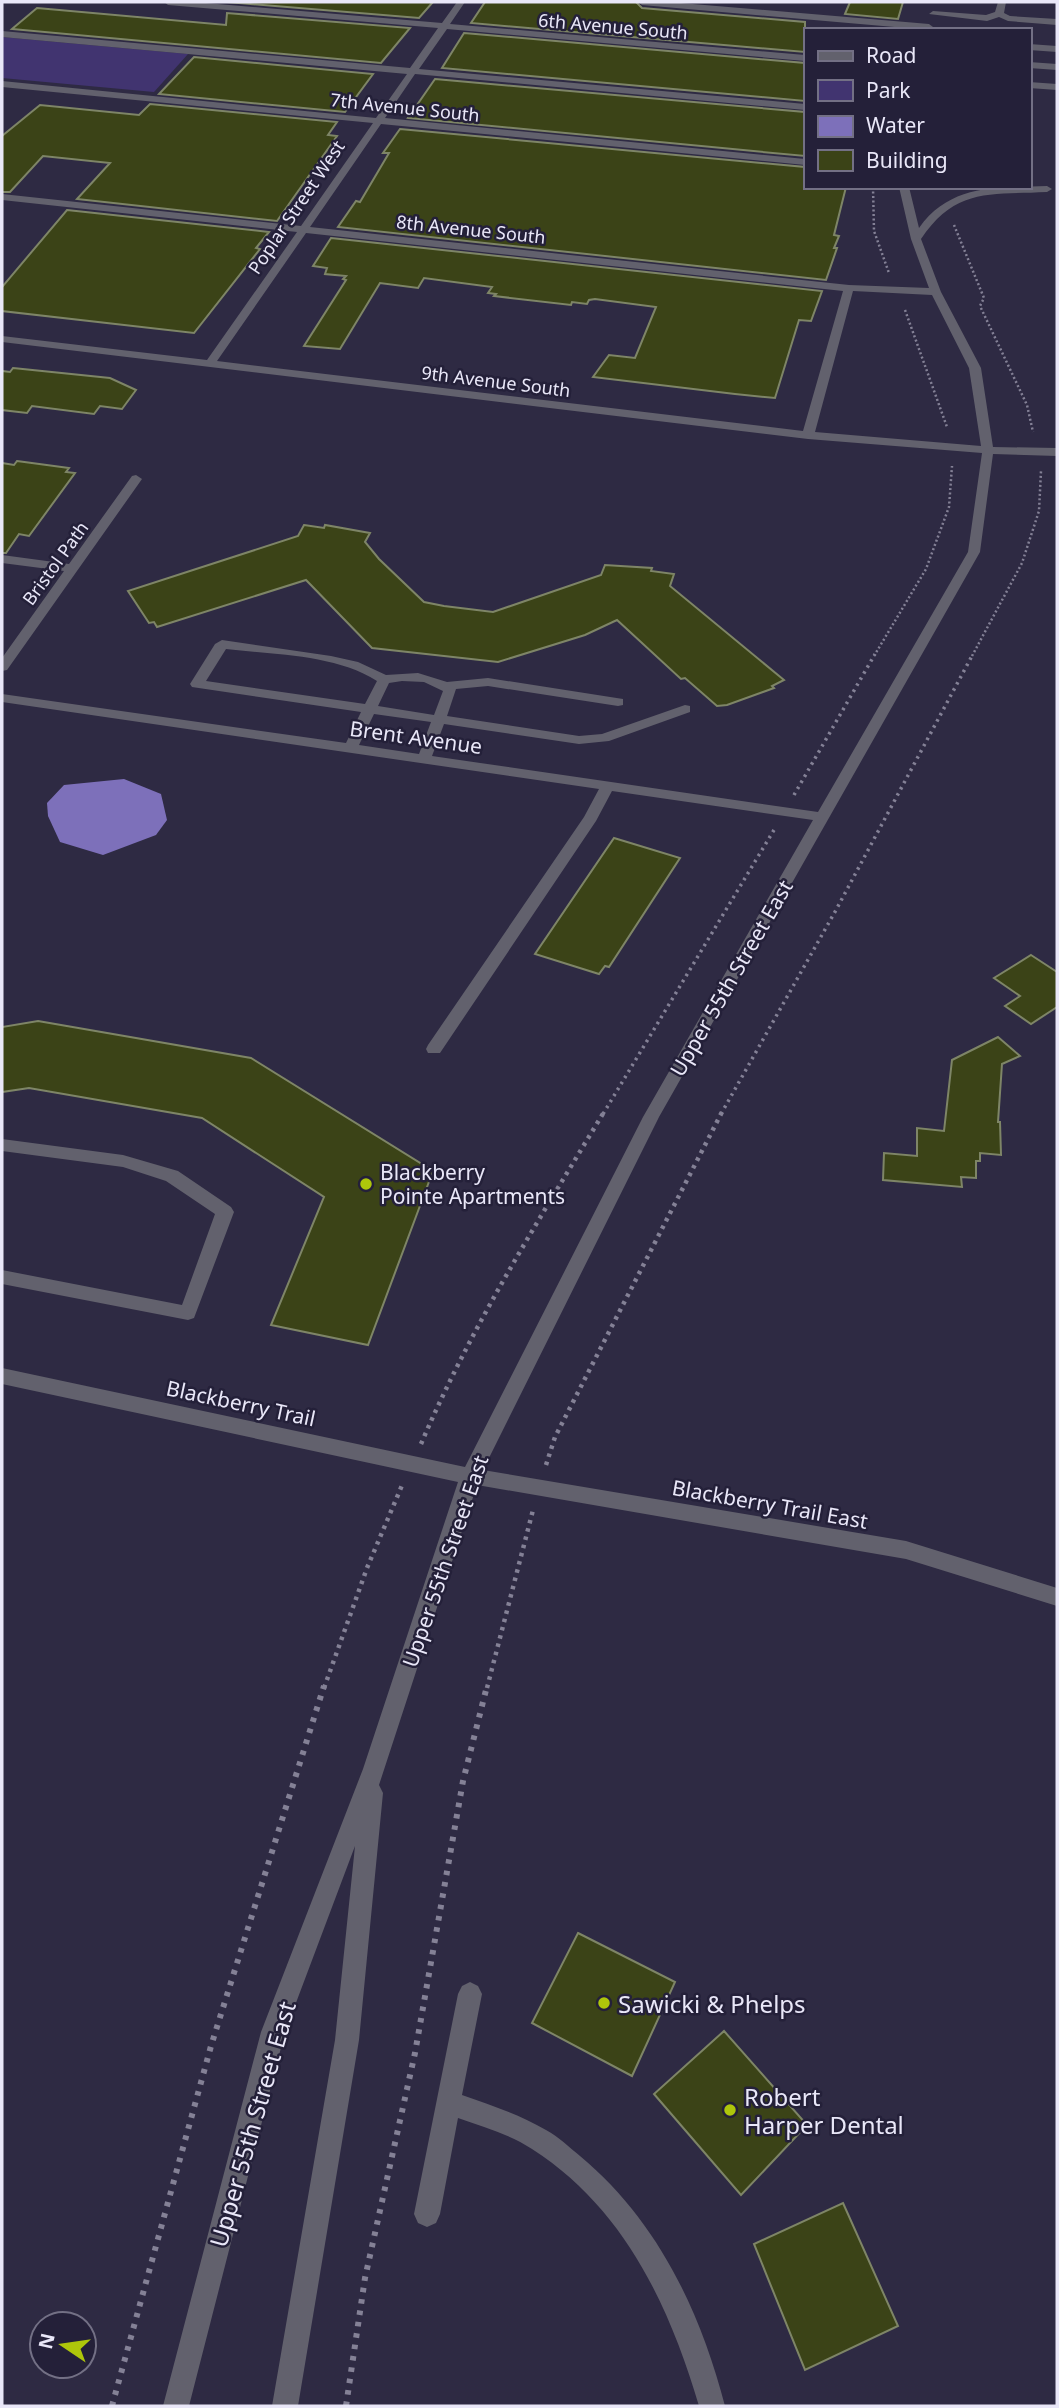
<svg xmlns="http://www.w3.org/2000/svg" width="1059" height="2408" viewBox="0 0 1059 2408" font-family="'Noto Sans',sans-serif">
<rect width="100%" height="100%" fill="#2e2a43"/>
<polygon fill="#413470" points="2,37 188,54 154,92 2,78"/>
<polygon fill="#7d70ba" points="124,779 161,794 167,820 156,835 103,855 60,842 48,816 47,803 64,785"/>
<g fill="#3b4317" stroke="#7e8567" stroke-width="2">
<polygon points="227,2 433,2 419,18"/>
<polygon points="485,2 636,2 642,8 805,22 805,52 471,23"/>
<polygon points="850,2 903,2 898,19 845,14"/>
<polygon points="37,8 226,25 227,13 410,28 381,63 12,29"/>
<polygon points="464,33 805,63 805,101 442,68"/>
<polygon points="194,57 373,74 345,112 159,94"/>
<polygon points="435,79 805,112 805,156 408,118"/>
<polygon points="150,104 337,122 328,135 337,136 277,221 77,199 110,163 43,156 10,192 2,192 2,136 40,105 139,115"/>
<polygon points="400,129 805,167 805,187 846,187 834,235 839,236 834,248 837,248 826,280 338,227 356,201 360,202 389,153 383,153"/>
<polygon points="67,210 269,232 256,248 260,249 194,333 2,311 2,287"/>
<polygon points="331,238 822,291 811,321 799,320 775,398 735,394 593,377 609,355 635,358 656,307 595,299 589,300 587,304 572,302 571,305 494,296 496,294 488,293 492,287 424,278 418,288 380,283 340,349 304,346 346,280 343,279 346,276 325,274 327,268 313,266"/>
<polygon points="13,368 110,378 136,390 122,409 100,406 94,414 32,406 27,413 2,410 2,371 10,372"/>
<polygon points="17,461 69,468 66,472 75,473 29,536 19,534 6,553 2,553 2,463 14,465"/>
<polygon points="304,525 324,528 325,525 370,533 365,542 379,559 424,602 444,606 493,612 601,575 605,565 652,568 651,571 674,574 670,586 784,680 772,686 774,688 727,705 717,706 685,678 681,679 617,620 585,635 498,662 372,648 306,580 157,627 154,622 149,623 128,591 298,536"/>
<polygon points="614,838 680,858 609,967 605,966 599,974 535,954"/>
<polygon points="1031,955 1057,972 1057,1007 1031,1024 1005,1006 1020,996 994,978"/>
<polygon points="38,1021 251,1058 433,1171 368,1345 271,1325 324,1197 202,1118 29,1088 2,1092 2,1027"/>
<polygon points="998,1037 1020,1056 1002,1064 998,1122 1000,1122 1001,1155 980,1153 980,1161 976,1161 976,1178 961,1177 962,1187 883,1180 884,1153 917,1156 917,1128 944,1131 952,1060"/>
<polygon points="578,1933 675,1982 632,2076 532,2023"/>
<polygon points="724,2031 807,2125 741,2195 654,2094"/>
<polygon points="843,2203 898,2326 805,2370 754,2244"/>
</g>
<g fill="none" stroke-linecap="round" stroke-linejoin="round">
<g stroke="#848196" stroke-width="2.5" stroke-dasharray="2 2.5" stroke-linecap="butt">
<polyline points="873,187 874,231 889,273"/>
<polyline points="954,225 984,298 980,306 1027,405 1033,432"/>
<polyline points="905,310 947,427"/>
<polyline points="874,656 926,569 949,507 952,466"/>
<polyline points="972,656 1022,563 1039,511 1041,471"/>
</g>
<g stroke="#848196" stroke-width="3.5" stroke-dasharray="2.5 4.5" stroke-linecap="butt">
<polyline points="794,795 875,654"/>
<polyline points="603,1114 774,830"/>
<polyline points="721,1114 836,910 973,654"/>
</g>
<g stroke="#848196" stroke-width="4.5" stroke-dasharray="3.5 5" stroke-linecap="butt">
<path d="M421 1444C471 1327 538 1221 604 1112"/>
<polyline points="546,1465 555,1437 722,1112"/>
<polyline points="324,1688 367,1568 403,1483"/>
<polyline points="487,1688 533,1510"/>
</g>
<g stroke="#848196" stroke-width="6" stroke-dasharray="4.5 7" stroke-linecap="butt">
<polyline points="112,2406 211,2046 324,1686"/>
<polyline points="346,2406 365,2278 415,2053 463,1781 487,1686"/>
</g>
<g fill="#62616d" fill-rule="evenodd">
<path d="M164 2H194L442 23 457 2H465L450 24 805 55V61L447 29 419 69 805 104V110L415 74 385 118 805 159V165L381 124 310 227 849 285 929 288 911 239 899 187H909L919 228C951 183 998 188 1047 186L1052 189 1047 192C991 195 956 187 921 239L941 292 981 368 993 447 1057 448V456L993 454 980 552 659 1117 483 1470 906 1541 1057 1588V1606L906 1559 477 1485 379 1785 383 1793 359 2040 298 2406H272L335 2040 355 1846 285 2032 189 2406H163L261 2032 363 1769 458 1482 2 1384V1368L465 1467 643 1117 813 820 612 791 596 821 440 1053H428L426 1049 428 1045 584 817 599 789 2 702V694L346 743 361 712 192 687 190 684 215 644 222 640 331 656 358 662 386 675 418 673 447 682 488 678 623 699V705L618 706 488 686 456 689 447 716 579 736 602 734 685 705 690 706V712L609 741 579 744 444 724 432 756 818 812 968 552 982 453 808 439 2 342V336L207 360 297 232 2 200V194L301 226 373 123 2 87V81L376 118 407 74 2 37V31L410 68 438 28 168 5ZM306 233 843 291 803 431 217 361ZM853 291 932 295 969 368 981 446 815 432ZM226 649C274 655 334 654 377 681L365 704 206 681ZM402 681 424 682 443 691 434 715 378 706 389 683ZM374 714 431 722 419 754 359 745Z"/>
<polygon points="638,2 669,2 929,24 933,27 929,30 642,5"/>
<polygon points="998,2 1006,2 1004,13 1010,16 1057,19 1057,25 1008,21 999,17 987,21 929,14 933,11 986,15 995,12"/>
<polygon points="1029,44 1057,46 1057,52 1029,50"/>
<polygon points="1029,62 1057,64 1057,70 1029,68"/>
<polygon points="1029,82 1057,84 1057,90 1029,88"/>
<polygon points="136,475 142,479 7,670 2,671 2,658 64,571 2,563 2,555 69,564 132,476"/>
<polygon points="2,1139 123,1155 178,1171 231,1207 234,1212 194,1318 188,1320 2,1284 2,1270 182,1305 215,1214 166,1181 123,1167 2,1151"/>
<path d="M470 1982 478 1986 482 1994 462 2095C491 2105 520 2115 546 2130 559 2137 569 2147 580 2156 657 2220 700 2310 725 2406H699C669 2305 624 2208 532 2149 509 2134 483 2127 458 2118L440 2214 436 2223 427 2227 418 2223 414 2214 458 1994 462 1986Z"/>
</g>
</g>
<g fill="#aec60b" stroke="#242039" stroke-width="2.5">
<circle cx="366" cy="1184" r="7"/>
<circle cx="604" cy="2003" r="7"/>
<circle cx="730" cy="2110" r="7"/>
</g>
<g text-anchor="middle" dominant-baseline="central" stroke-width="5" stroke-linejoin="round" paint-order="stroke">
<g font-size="18" fill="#e9e7f8" stroke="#242039">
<text transform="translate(613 26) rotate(5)">6th Avenue South</text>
<text transform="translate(405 107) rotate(6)">7th Avenue South</text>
<text transform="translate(296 207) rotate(-56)">Poplar Street West</text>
<text transform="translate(471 229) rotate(6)">8th Avenue South</text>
<text transform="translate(496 381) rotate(7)">9th Avenue South</text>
<text transform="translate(55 563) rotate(-54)">Bristol Path</text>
</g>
<g font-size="21" fill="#e9e7f8" stroke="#242039">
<text transform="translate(416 737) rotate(8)">Brent Avenue</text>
<text transform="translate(731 978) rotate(-60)">Upper 55th Street East</text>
<text transform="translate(241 1403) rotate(12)">Blackberry Trail</text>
<text transform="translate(770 1504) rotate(10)">Blackberry Trail East</text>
<text transform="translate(445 1561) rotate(-71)">Upper 55th Street East</text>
</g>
<g font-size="21" fill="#e9e7f8" stroke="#242039" text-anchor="start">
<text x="380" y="1172">Blackberry<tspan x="380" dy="24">Pointe Apartments</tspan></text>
</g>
<g font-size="24" fill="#e9e7f8" stroke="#242039" text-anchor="start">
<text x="618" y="2003">Sawicki &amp; Phelps</text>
<text x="744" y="2096">Robert<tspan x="744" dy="28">Harper Dental</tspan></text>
</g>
<g font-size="24" fill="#e9e7f8" stroke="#242039">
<text transform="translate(252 2124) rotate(-74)">Upper 55th Street East</text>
</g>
</g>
<rect width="1059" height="2408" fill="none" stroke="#e9e7f8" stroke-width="7"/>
<rect x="804" y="28" width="228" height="161" fill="#242039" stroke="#737085" stroke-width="2"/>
<rect x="818" y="51" width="35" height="10" fill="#62616d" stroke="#737085" stroke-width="2"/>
<text x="866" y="63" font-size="21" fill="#e9e7f8">Road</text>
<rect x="818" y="80" width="35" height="21" fill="#413470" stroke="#737085" stroke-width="2"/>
<text x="866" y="98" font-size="21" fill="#e9e7f8">Park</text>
<rect x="818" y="116" width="35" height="21" fill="#7d70ba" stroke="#737085" stroke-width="2"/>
<text x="866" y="133" font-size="21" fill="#e9e7f8">Water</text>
<rect x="818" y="150" width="35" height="21" fill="#3b4317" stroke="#737085" stroke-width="2"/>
<text x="866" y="168" font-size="21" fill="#e9e7f8">Building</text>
<g transform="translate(63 2345) rotate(283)"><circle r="33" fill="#242039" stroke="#737085" stroke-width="2"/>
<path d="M0-5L12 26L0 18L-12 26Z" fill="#aec60b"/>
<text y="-10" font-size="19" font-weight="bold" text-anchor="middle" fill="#e9e7f8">N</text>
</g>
</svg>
